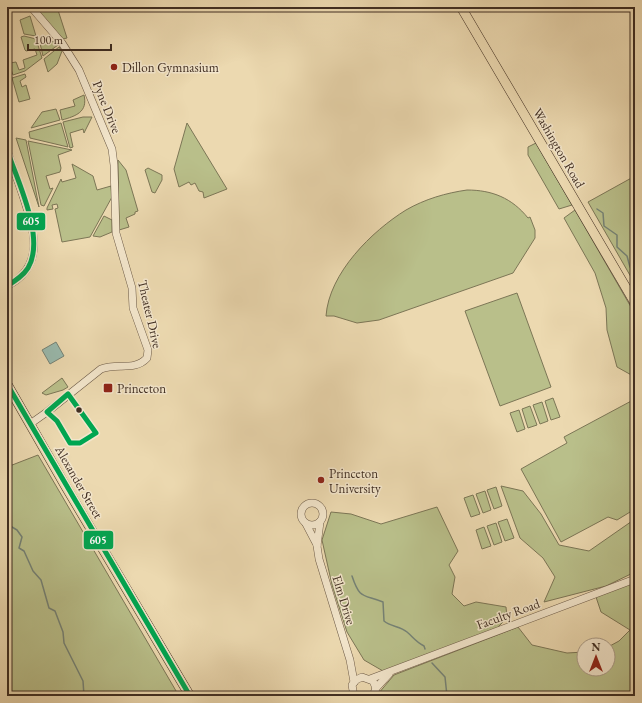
<svg xmlns="http://www.w3.org/2000/svg" width="642" height="703" viewBox="0 0 642 703" font-family="'EB Garamond',serif">
<rect width="100%" height="100%" fill="#ecd9b0"/>
<filter id="stains"><feTurbulence type="fractalNoise" baseFrequency=".005" numOctaves="4"/><feColorMatrix values="0 0 0 0 .2 0 0 0 0 .09 0 0 0 0 .02 0 0 0 .5 -.17"/></filter>
<radialGradient id="worn" r=".72"><stop offset=".6" stop-color="#630" stop-opacity="0"/><stop offset="1" stop-color="#630" stop-opacity=".3"/></radialGradient>
<g fill="#b9bf8a" stroke="#7c7656">
<polygon points="36,7 57,7 67,38 63,39 37,11"/>
<polygon points="30,16 36,36 24,34 20,20"/>
<polygon points="24,36 36,39 42,58 25,71 13,75 8,61 10,63 16,62 19,70 25,68 23,60 37,55 35,49 26,51 25,50 21,37"/>
<polygon points="39,39 55,42 58,45 43,56"/>
<polygon points="59,47 62,51 57,64 48,72 44,59"/>
<polygon points="25,74 26,77 20,81 22,87 26,85 30,99 19,102 12,78"/>
<path d="M84 95C88 112 76 116 62 120L60 110 75 106 73 100Z"/>
<polygon points="56,109 60,120 31,128 42,112"/>
<polygon points="83,117 92,117 84,133 83,129 70,133 73,147 70,148 63,122"/>
<polygon points="61,123 68,147 30,138 29,132"/>
<polygon points="187,123 227,189 204,198 203,192 199,191 195,183 191,185 189,182 179,187 174,169"/>
<polygon points="16,138 26,140 39,207"/>
<polygon points="28,141 72,150 58,155 61,168 60,172 46,176 50,189 53,188 44,206 41,205"/>
<polygon points="536,143 572,205 559,209 528,155 528,147"/>
<polygon points="118,160 126,170 138,211 135,212 135,214 126,218 129,227 119,230"/>
<polygon points="72,164 93,176 97,190 111,186 112,197 90,237 62,242 55,209 58,208 57,204 52,205 53,209 47,210 47,208 61,179 62,182 76,178"/>
<polygon points="148,168 162,175 162,180 155,193 152,192 145,170"/>
<polygon points="635,176 635,284 588,202"/>
<path d="M467 190C492 190 512 198 528 218L530 217 535 230V238L513 273 379 320 357 323 334 316H326C329 273 372 231 406 210 425 199 446 193 467 190Z"/>
<polygon points="575,210 635,314 635,377 617,367 607,330 606,308 595,273 564,218"/>
<polygon points="104,216 112,220 112,232 100,237 93,236"/>
<polygon points="517,293 551,387 500,406 465,311"/>
<polygon points="62,378 68,387 63,390 46,395 42,393"/>
<polygon points="553,398 560,417 551,420 545,401"/>
<polygon points="635,399 635,509 617,520 608,517 561,542 521,469 567,443 564,437"/>
<polygon points="542,402 548,421 540,424 533,405"/>
<polygon points="530,406 537,425 528,428 522,409"/>
<polygon points="519,410 525,429 517,432 510,413"/>
<polygon points="38,455 179,696 7,696 7,467"/>
<polygon points="501,486 523,491 541,514 559,545 589,551 635,519 635,572 606,586 544,602 555,577 543,558 520,538"/>
<polygon points="496,487 502,506 494,509 487,490"/>
<polygon points="485,491 491,510 483,513 476,494"/>
<polygon points="473,495 480,514 471,517 464,498"/>
<polygon points="437,507 458,551 449,565 455,577 452,594 464,606 476,602 506,607 507,618 496,629 383,671 364,660 347,632 332,585 322,540 331,512 351,514 381,524"/>
<polygon points="507,519 514,538 505,541 498,522"/>
<polygon points="496,523 502,542 494,545 487,526"/>
<polygon points="484,527 491,546 482,549 476,530"/>
<polygon points="635,582 635,696 378,696 378,694 394,675 518,627 532,645 567,653 584,652 584,669 608,669 608,647 619,641 630,630 601,612 596,597"/>
</g>
<polygon fill="#99baae" stroke="#758276" points="56,342 64,356 50,364 42,350"/>
<g fill="none" stroke-linecap="round" stroke-linejoin="round">
<g stroke="#758276" stroke-width="1.5">
<polyline points="597,209 603,213 604,226 617,235 617,247 627,256 630,267 635,269"/>
<polyline points="7,524 17,530 22,537 19,548 24,551 33,571 41,580 49,608 55,611 63,632 64,643 83,681 84,696"/>
<path d="M352 576C360 600 363 594 383 602L384 621C391 627 400 626 407 632 413 637 416 642 424 646L425 649"/>
<polyline points="432,663 445,677 447,696"/>
</g>
<defs>
<g id="minor">
<path d="M7 150C12 165 18 181 23 196 34 230 46 266 7 286"/>
<path d="M30 424 47 412 101 369C117 362 134 372 147 358L148 350 133 308 132 288 116 233 114 165 112 149 79 70 62 43 31 7"/>
<circle cx="312" cy="514" r="11"/>
<polyline points="320,522 317,546 319,559 350,660 354,682"/>
<polyline points="306,524 317,545"/>
<polyline points="370,679 635,579"/>
<polyline points="376,688 389,674"/>
<polyline points="354,696 352,685 356,680 362,677 373,681 376,688 373,696"/>
</g>
<g id="major">
<polyline points="461,7 635,303"/>
<polyline points="7,384 66,487 190,696"/>
</g>
</defs>
<use href="#minor" stroke="#6b5946" stroke-width="8"/>
<use href="#major" stroke="#402e22" stroke-width="10"/>
<use href="#minor" stroke="#f3e6cc" stroke-width="7"/>
<use href="#major" stroke="#ecd9b0" stroke-width="9"/>
<defs>
<g id="bus-1">
<path d="M7 150C17 180 46 238 28 268 23 276 15 281 7 286"/>
<polyline points="7,384 190,696"/>
<polygon points="68,394 96,433 80,443 70,443 57,421 47,412"/>
</g>
</defs>
<use href="#bus-1" stroke="#f3e6cc" stroke-width="8"/>
<use href="#bus-1" stroke="#00a651" stroke-width="5"/>
</g>
<g fill="#8f2418" stroke="#f3e6cc" stroke-width="1.5">
<circle cx="114" cy="67" r="4"/>
<rect x="103" y="383" width="10" height="10" rx="2"/>
<circle cx="321" cy="480" r="4"/>
</g>
<circle fill="#402e22" stroke="#f3e6cc" stroke-width="1.5" cx="79" cy="410" r="3.5"/>
<g text-anchor="middle" dominant-baseline="central" stroke-width="3" stroke-linejoin="round" paint-order="stroke">
<g font-size="13" fill="#402e22" stroke="#f3e6cc" text-anchor="start">
<text x="122" y="67">Dillon Gymnasium</text>
<text x="117" y="388">Princeton</text>
<text x="329" y="473">Princeton<tspan x="329" dy="15">University</tspan></text>
</g>
<g font-size="13" fill="#402e22" stroke="#f3e6cc">
<text transform="translate(107 107) rotate(68)">Pyne Drive</text>
<text transform="translate(559 148) rotate(60)">Washington Road</text>
<text transform="translate(150 314) rotate(77)">Theater Drive</text>
<text transform="translate(79 482) rotate(60)">Alexander Street</text>
<text transform="translate(344 600) rotate(73)">Elm Drive</text>
<text transform="translate(508 614) rotate(-20)">Faculty Road</text>
</g>
</g>
<g stroke="#f3e6cc" stroke-width="1.5">
<rect x="16" y="212" width="30" height="19" rx="4" fill="#00a651"/>
<rect x="83" y="530" width="31" height="20" rx="4" fill="#00a651"/>
</g>
<g font-size="11" text-anchor="middle" font-weight="bold" fill="#fff">
<text x="31" y="225">605</text>
<text x="98" y="544">605</text>
</g>
<rect width="642" height="703" fill="none" stroke="#ecd9b0" stroke-width="24"/>
<rect x="8" y="8" width="626" height="687" fill="none" stroke="#402e22" stroke-width="2"/>
<rect x="12" y="12" width="618" height="679" fill="none" stroke="#402e22"/>
<g transform="translate(596 657)"><circle r="19" fill="#f3e6cc" stroke="#ab9c88"/>
<path d="M0-3L7 15L0 10L-7 15Z" fill="#8f2418"/>
<text y="-6" font-size="11" font-weight="bold" text-anchor="middle" fill="#402e22">N</text>
</g>
<path d="M28 44v6h83v-6" fill="none" stroke="#402e22" stroke-width="2"/>
<text x="34" y="44" font-size="12" fill="#402e22" stroke="#f3e6cc" stroke-width="3" paint-order="stroke">100 m</text>
<rect width="100%" height="100%" filter="url(#stains)"/>
<rect width="100%" height="100%" fill="url(#worn)"/>
</svg>
